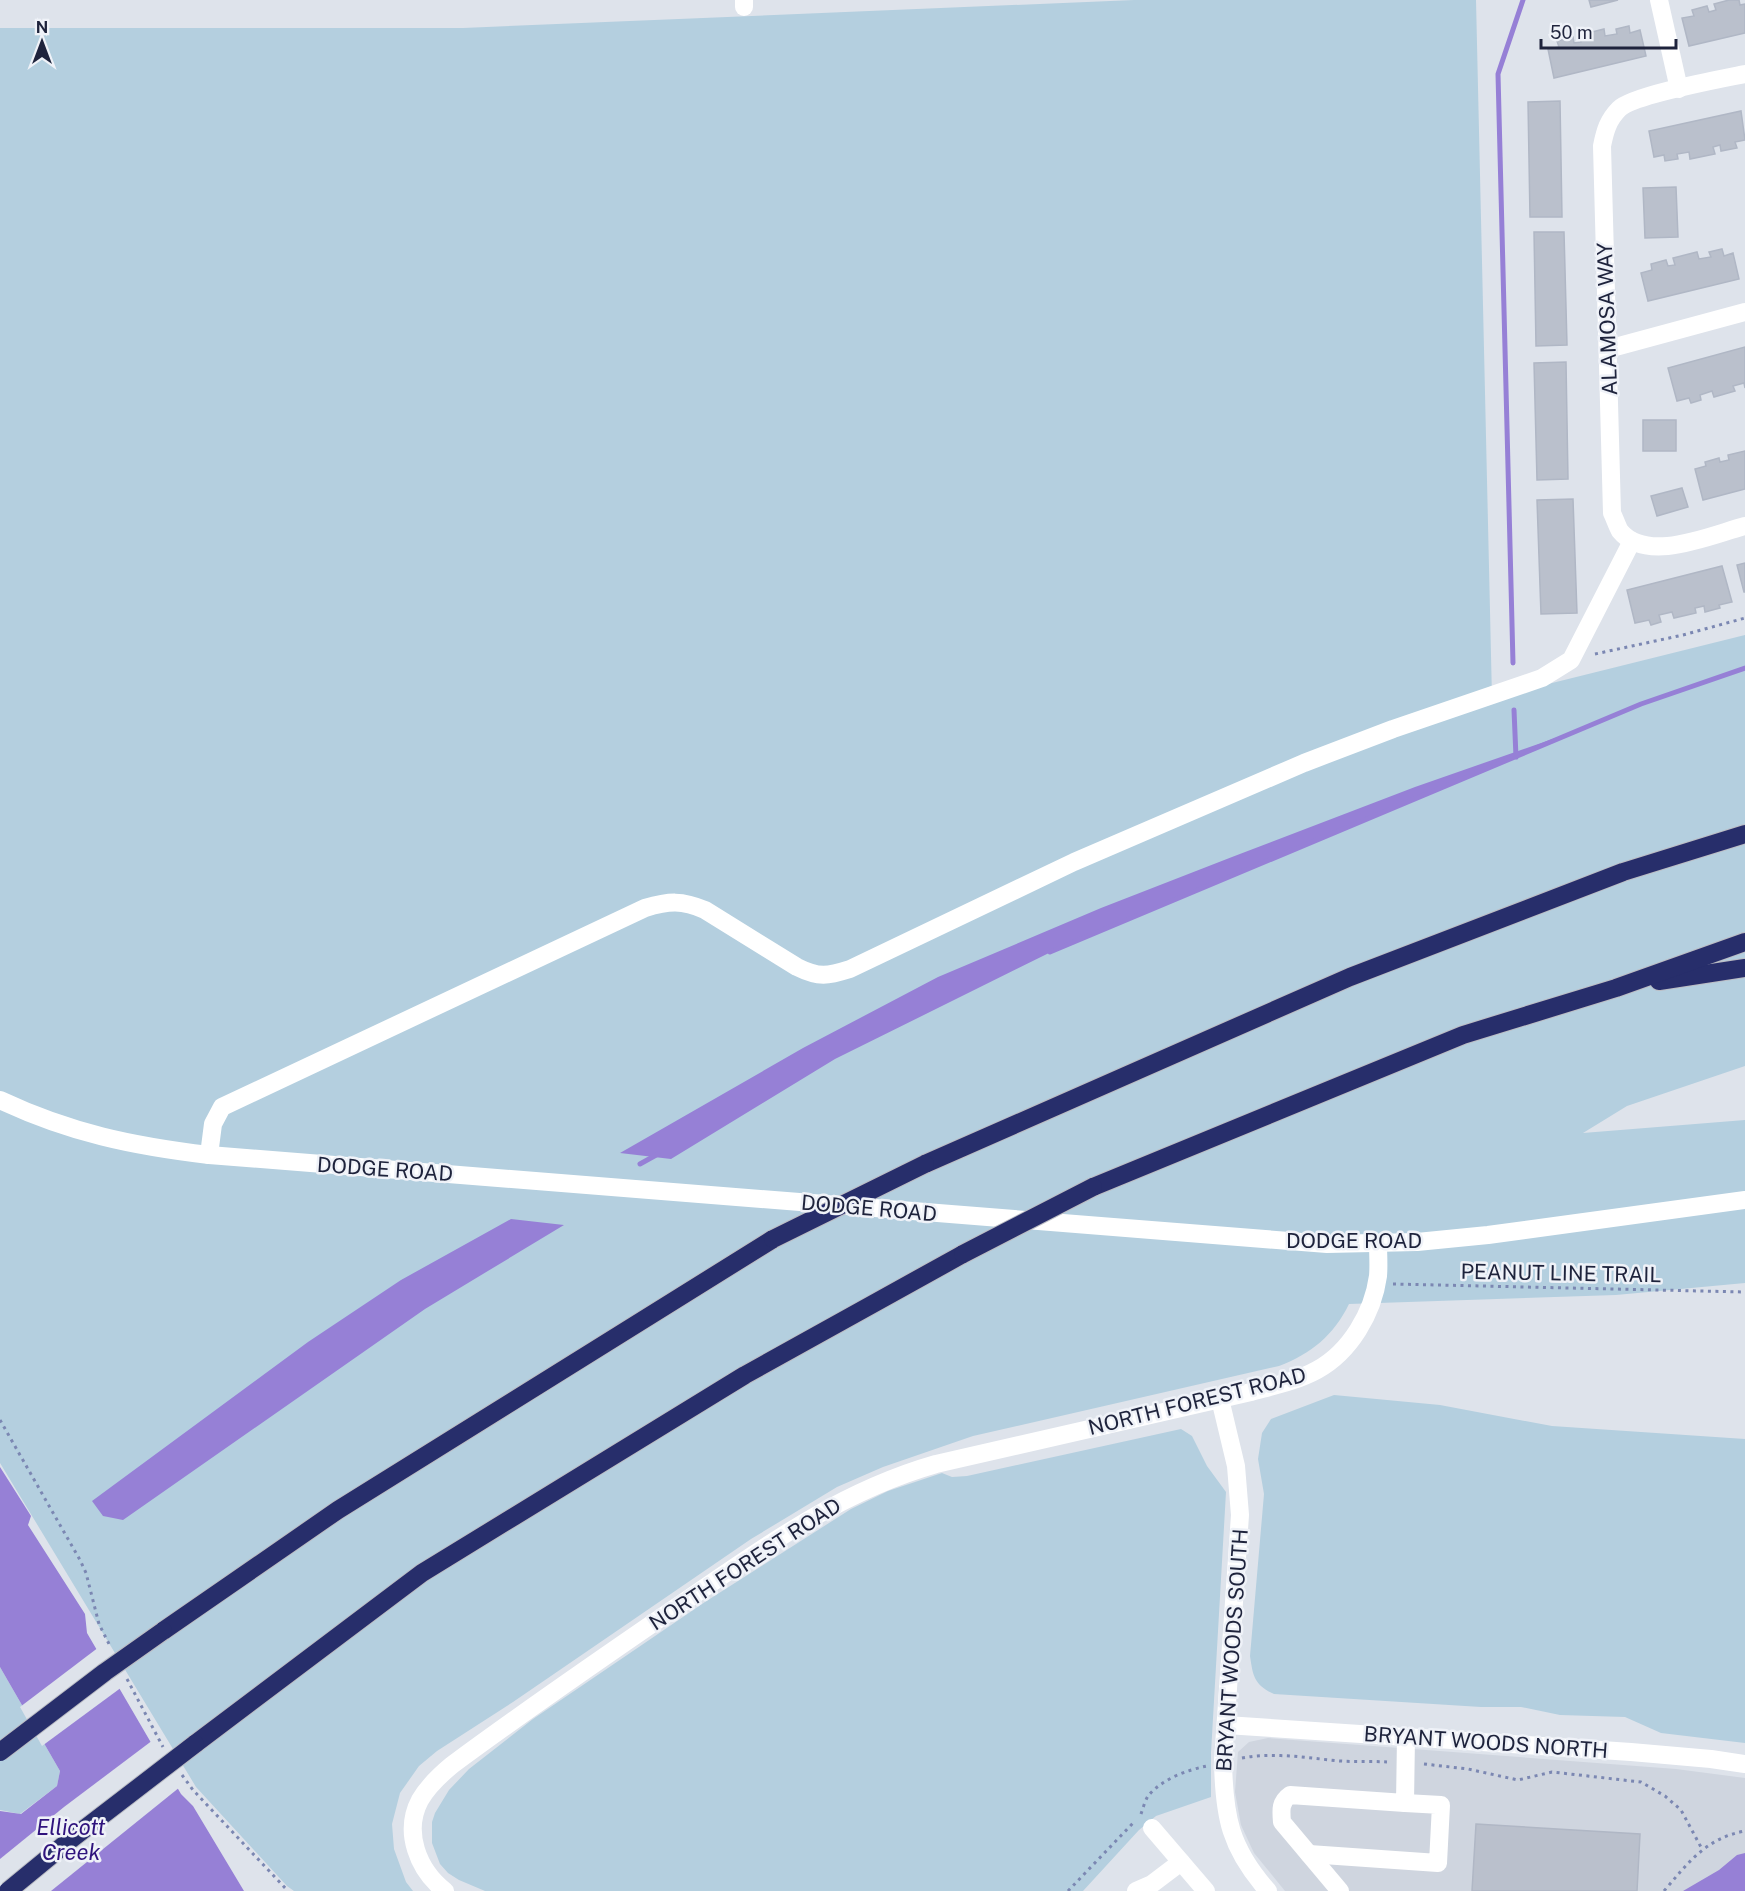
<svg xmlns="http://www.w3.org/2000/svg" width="1745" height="1891" viewBox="0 0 1745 1891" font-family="'Public Sans',sans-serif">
<rect width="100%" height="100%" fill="#dee3eb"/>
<polygon fill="#cfd5df" points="1268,1738 1676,1769 1745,1778 1745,1891 1285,1891 1254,1853 1241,1825 1235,1792 1238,1752 1249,1742"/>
<g fill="#b4cfdf">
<path d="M1134 0H1476L1492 698 1745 635V1066L1627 1106 1583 1133 1745 1120V1283L1616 1295 1349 1304C1334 1335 1311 1354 1279 1366L973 1436 883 1467 837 1487 751 1539 513 1702 437 1751 419 1766 400 1793 392 1824 394 1849 406 1882 413 1891H294L287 1886 196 1787 0 1463V28H463Z"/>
<path d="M1334 1395 1440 1405 1552 1426 1745 1439V1743L1661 1733 1625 1717 1560 1715 1521 1707H1481L1274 1694C1254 1685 1253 1676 1250 1656L1264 1494 1258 1459 1262 1433 1271 1419Z"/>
<polygon points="1181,1429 1192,1436 1207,1466 1226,1492 1211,1753 1211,1797 1156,1816 1139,1830 1083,1891 485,1891 459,1880 448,1873 440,1864 432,1843 432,1822 435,1813 449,1790 469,1769 533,1719 705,1602 851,1509 888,1491 942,1473 952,1477 967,1476"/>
<polygon points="0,1667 60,1771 57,1786 20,1814 0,1810"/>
</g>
<g fill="#9680d6">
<polygon points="1581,729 1051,952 835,1059 671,1159 620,1153 803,1048 938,977 1101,908 1232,857 1415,787"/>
<polygon points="511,1219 564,1225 425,1309 123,1520 103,1516 92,1501 308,1342 401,1280"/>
<polygon points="0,1467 31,1516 28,1525 85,1614 87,1633 181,1794 193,1806 244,1891 48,1891 0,1871 0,1811 21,1814 57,1786 60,1771 0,1667"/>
<polygon points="1745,1853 1745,1891 1683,1891 1719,1870 1737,1855"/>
</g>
<g fill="#dee3eb">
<polygon points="99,1647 122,1687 42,1746 20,1707"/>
<polygon points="153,1740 180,1787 51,1891 40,1891 0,1874 0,1859 64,1807"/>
</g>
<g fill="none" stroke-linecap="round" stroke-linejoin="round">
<g stroke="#9680d6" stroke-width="5">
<polyline points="1513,663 1498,74 1523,0"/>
<polyline points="1514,710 1516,757"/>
<polyline points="1050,952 1641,704 1745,668"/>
<polyline points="640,1164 658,1154"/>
</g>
</g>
<g fill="#bac0cc" stroke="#b0b7c5" stroke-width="1.5">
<polygon points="1589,0 1618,0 1591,7"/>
<polygon points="1729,0 1739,0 1740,5 1745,4 1745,33 1689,46 1682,18 1694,16 1692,10 1707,6 1709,12 1716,10 1714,4"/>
<polygon points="1629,26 1630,33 1640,30 1646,56 1554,78 1548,49 1559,47 1557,41 1573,37 1574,43 1581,42 1580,35 1604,29 1605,36 1617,34 1616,29"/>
<polygon points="1560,101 1562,217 1530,217 1528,102"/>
<polygon points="1741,111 1745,140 1735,142 1737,148 1721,151 1720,145 1713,147 1715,154 1690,159 1689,152 1677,154 1678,159 1665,161 1664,155 1654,157 1649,131"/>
<polygon points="1676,187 1678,237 1645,238 1643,188"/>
<polygon points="1534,232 1564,232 1567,345 1536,346"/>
<polygon points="1722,249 1724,256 1733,253 1739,279 1648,301 1641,273 1652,270 1651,264 1666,260 1668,266 1675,265 1673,258 1697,252 1699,259 1711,257 1709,252"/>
<polygon points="1745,347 1745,388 1744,383 1733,386 1735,391 1714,397 1712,391 1700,395 1701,400 1691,403 1689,398 1677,401 1668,368"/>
<polygon points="1566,362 1568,479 1537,480 1534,363"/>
<rect x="1643" y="420" width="33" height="31"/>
<polygon points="1745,451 1745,489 1703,500 1695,469 1706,466 1705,462 1719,458 1720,462 1729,460 1728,455"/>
<polygon points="1682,488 1688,507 1657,516 1651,496"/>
<polygon points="1573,499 1577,613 1541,614 1537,500"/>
<polygon points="1745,563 1745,592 1744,592 1737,565"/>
<polygon points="1722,566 1732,602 1719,605 1720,608 1705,612 1704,606 1695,608 1696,613 1674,618 1672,612 1659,615 1661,622 1651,625 1649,620 1635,623 1627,590"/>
<polygon points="1476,1824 1640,1834 1637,1891 1472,1891"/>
</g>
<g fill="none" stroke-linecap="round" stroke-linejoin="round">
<defs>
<g id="highway">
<polyline points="1659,981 1745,968"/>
<polyline points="925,1164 1350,977 1623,872 1745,834"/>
<polyline points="1093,1187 1463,1035 1616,988 1745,942"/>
<polyline points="163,1631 338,1510 773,1239"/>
<polyline points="195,1744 422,1573 745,1375 963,1254"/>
</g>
</defs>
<use href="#highway" stroke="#bcbdc4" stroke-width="20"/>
<g stroke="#7b87b2" stroke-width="3" stroke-dasharray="3 4.5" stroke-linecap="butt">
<polyline points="1595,654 1683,635 1745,618"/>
<polyline points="1393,1284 1745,1292"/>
<polyline points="0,1420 80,1560 86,1573 99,1624 110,1646"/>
<polyline points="127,1679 163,1747"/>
<path d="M1242 1758C1275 1752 1307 1758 1340 1761 1356 1762 1372 1761 1387 1762"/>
<polyline points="1424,1764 1468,1769 1518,1780 1552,1772 1641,1782 1665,1796 1681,1810 1702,1849"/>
<polyline points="182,1775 193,1790 288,1891"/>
<path d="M1141 1814C1143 1808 1145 1801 1148 1796 1162 1779 1187 1770 1207 1766"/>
<polyline points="1068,1891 1135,1821"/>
<path d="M1664 1891C1688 1863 1706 1838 1745 1831"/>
</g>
<g stroke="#fff" stroke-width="18">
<polyline points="744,0 744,7"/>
<polyline points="1659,0 1679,89"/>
<path d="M1745 74C1721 79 1633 95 1619 109 1608 120 1605 131 1602 146L1612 513C1615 519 1617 526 1620 531 1647 564 1711 535 1745 526"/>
<polyline points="1608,349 1745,312"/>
<path d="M0 1100C70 1133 133 1146 209 1155L1327 1244 1417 1242 1488 1235 1745 1200"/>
<path d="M209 1155 213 1124 222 1107 645 908C669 901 682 900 705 910L797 967C819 978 828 976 850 969L1074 862 1304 763 1393 729 1542 678 1571 660 1632 541"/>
<path d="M1220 1399 1236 1466 1240 1515 1223 1761C1224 1817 1230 1848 1268 1891"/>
<polyline points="1226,1725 1631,1752 1711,1759 1745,1764"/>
<polyline points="1152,1828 1206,1891"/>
<polyline points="1309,1854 1438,1863 1441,1805 1405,1803"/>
<path d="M445 1891C418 1870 403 1832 420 1800 428 1786 440 1775 452 1765 526 1710 602 1658 678 1606 761 1549 838 1492 936 1464L1251 1392C1273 1386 1297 1381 1317 1370 1350 1352 1373 1313 1378 1276 1379 1265 1378 1254 1378 1244"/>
<polyline points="1136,1891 1152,1884 1181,1862"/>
<path d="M1340 1891 1282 1822C1281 1810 1280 1802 1290 1795L1405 1803 1406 1737"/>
</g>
<use href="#highway" stroke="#272e6b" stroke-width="18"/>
<defs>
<g id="highway-bridge">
<polyline points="773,1239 925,1164"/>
<polyline points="963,1254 1093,1187"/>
<polyline points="0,1752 105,1672 163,1631"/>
<polyline points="8,1891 70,1840 195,1744"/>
</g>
</defs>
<use href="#highway-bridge" stroke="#bcbdc4" stroke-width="20" stroke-linecap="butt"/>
<use href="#highway-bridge" stroke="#272e6b" stroke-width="18"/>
</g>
<g text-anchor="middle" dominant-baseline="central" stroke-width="5" stroke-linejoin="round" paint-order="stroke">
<g font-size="21" fill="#1e233c" stroke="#eff2f8">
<text transform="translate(1607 319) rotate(-92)">ALAMOSA WAY</text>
<text transform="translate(385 1169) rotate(4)">DODGE ROAD</text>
<text transform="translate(869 1208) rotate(5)">DODGE ROAD</text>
<text x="1354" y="1240">DODGE ROAD</text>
<text transform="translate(1561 1273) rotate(1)">PEANUT LINE TRAIL</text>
<text transform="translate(1197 1401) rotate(-14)">NORTH FOREST ROAD</text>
<text transform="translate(745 1564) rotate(-33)">NORTH FOREST ROAD</text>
<text transform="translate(1232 1650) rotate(-86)">BRYANT WOODS SOUTH</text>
<text transform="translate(1486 1742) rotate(4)">BRYANT WOODS NORTH</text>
</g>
<g font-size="22" font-style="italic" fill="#2f137d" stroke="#eff2f8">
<text x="71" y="1827">Ellicott<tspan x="71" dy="25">Creek</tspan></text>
</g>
</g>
<g transform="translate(42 42)" stroke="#eff2f8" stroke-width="4.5" paint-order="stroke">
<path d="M0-4.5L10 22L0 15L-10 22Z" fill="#1e233c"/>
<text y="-9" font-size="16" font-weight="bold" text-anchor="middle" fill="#1e233c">N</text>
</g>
<path d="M1541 39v9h135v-9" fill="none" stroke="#1e233c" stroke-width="3"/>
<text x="1550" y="39" font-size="18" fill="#1e233c" stroke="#eff2f8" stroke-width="4.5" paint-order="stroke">50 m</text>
</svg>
